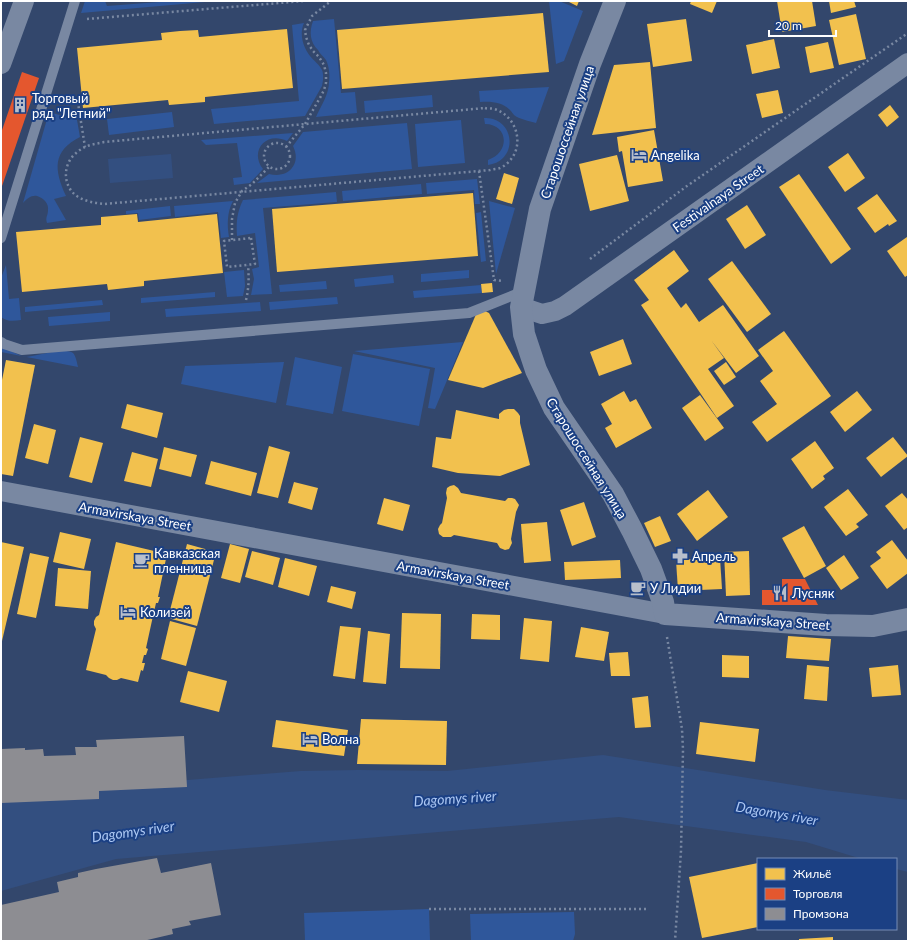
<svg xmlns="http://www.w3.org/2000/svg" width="909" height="942" viewBox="0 0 909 942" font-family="Lato,sans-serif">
<rect width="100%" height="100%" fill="#33476c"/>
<g fill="#2f579b">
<polygon points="85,1 105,1 107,6 172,1 216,1 81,13"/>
<polygon points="549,1 559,1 583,11 564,61 556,64"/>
<path d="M334 19 341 93 355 92 357 113 316 117C321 106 329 94 329 82 330 75 329 66 326 60 323 56 320 54 318 50 310 42 309 32 313 21Z"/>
<path d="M304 23C299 34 303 47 310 56 314 61 319 64 322 70 324 75 323 81 322 86L305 116 214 124 211 109 299 101 292 25Z"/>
<path d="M549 87 536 123C529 121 519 119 514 115 513 114 512 112 510 110 502 102 491 101 480 102L479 91Z"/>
<polygon points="432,95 433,107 365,113 364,101"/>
<path d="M49 112 77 120 80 137C52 151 54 170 66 196L54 199 66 220 47 223C45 217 48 216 48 210 49 204 44 198 37 196 31 195 27 199 23 203Z"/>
<polygon points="172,112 174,127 109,135 107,119"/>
<path d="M484 118C487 118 490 118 493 119 510 124 515 146 503 158 499 162 494 164 488 165V160C511 152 508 124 485 124Z"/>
<polygon points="461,120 465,163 418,167 415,124"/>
<path d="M407 123 412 169 257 183 269 174C288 179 302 164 293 146L303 132Z"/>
<path d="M293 133 287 141C266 131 249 151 263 169L250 183 234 185 233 178 242 177 237 143 206 145 201 140Z"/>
<polygon points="477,179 480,204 475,204 474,190 427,194 426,183"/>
<polygon points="421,184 422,194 343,201 342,191"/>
<path d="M336 192 337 202 263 208 272 294 251 295 254 279 252 269 259 267 255 233 237 236C236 223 237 212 243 200Z"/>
<path d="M233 201C227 212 227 225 229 237L221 238 218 212 175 217 174 206Z"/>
<polygon points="489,201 515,208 496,274"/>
<polygon points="170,206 171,216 139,220 138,213 126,214 126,211"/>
<polygon points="481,212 486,261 481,262 476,213"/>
<path d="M6 265 9 299 19 298 21 320C14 321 7 322 1 317V278Z"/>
<polygon points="244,270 245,286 243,296 227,297 224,272"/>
<polygon points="469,270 469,278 421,282 421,274"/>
<polygon points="393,275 394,283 355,287 354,279"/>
<polygon points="326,281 327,289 280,292 279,285"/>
<polygon points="481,285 482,293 414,298 413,291"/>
<polygon points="215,292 215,297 141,303 141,298"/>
<polygon points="337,297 338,304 270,310 269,302"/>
<polygon points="102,300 103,305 25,312 25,307"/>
<polygon points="260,302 261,311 166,317 165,309"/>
<polygon points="110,312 110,321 49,326 48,317"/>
<polygon points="463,342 435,409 428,408 435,368 354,351"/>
<path d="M1 345C7 348 20 357 26 357 36 356 65 347 73 353 76 356 77 363 78 367L1 352Z"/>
<polygon points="353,354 430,369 419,426 342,411"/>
<polygon points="295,357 342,367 333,414 286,405"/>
<polygon points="284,362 276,403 181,384 185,366"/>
<polygon points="429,909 430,941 305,941 304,913"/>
<polygon points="574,912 575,934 573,941 471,941 470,914"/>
</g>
<g fill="#334f80">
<polygon points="171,154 173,178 110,183 108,159"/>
<polygon points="603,755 825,790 908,800 908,872 896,869 896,859 862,859 806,842 619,817 116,859 1,891 1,796 138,784 301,771 358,770 447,771"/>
</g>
<g fill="#f2c14e">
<polygon points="567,1 579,1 577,6"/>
<polygon points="691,1 717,1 712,13 690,4"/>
<polygon points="777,1 812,1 816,26 782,32"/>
<polygon points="829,1 854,1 856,7 831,13"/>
<polygon points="543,13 549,72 342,89 337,30"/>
<polygon points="856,14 866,59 839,65 829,20"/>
<polygon points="686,19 692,61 653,67 647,24"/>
<polygon points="287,29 293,88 205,97 205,102 169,105 168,100 83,108 77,48 162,40 161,33 180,31 198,30 199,37"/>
<polygon points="774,39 780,68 752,74 746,45"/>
<polygon points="828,42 834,68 810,73 805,47"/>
<polygon points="650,62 656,128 592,135 614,65"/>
<polygon points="778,90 783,113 762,118 756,94"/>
<polygon points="890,105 899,117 887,127 878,115"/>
<polygon points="654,130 663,181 628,187 622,151 619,152 617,137"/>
<polygon points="848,153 865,178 845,192 828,167"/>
<polygon points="617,155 629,201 590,211 579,164"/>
<polygon points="504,173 519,178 512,204 496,199"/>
<polygon points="799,174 851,249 831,264 779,187"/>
<polygon points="473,193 478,256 277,272 272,209"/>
<polygon points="877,194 897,221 889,226 888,224 875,233 857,208"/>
<polygon points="747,205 766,235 745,249 726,219"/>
<polygon points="137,214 138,222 217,214 223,273 144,281 144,286 108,290 107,284 22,292 16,232 101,225 101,217"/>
<polygon points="907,237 908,275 905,277 887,251"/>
<polygon points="674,250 689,271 667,288 681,308 686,303 699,322 723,305 759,356 736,373 711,340 724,358 708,369 734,406 717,418 641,305 649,300 634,280"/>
<polygon points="732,261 771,314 747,332 708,279"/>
<polygon points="492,283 493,292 482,293 481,284"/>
<polygon points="485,311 489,313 522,373 483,388 448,380 477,312"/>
<polygon points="784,331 831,396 767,442 752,422 777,404 760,381 773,371 758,350"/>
<polygon points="623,339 632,364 599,376 590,352"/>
<polygon points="6,360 35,365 13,476 1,474 1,385"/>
<polygon points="726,362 736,377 724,385 714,371"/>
<polygon points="624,391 630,402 636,399 652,428 616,448 605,428 612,424 601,404"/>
<polygon points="857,391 872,410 845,432 830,412"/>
<polygon points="700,395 724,428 705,441 682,408"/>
<polygon points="127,404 163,413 157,438 121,428"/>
<polygon points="508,409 514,409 518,413 520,416 520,423 530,465 500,476 458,473 432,467 436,437 451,439 456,410 499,419 499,414 504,410"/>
<polygon points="34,424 56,430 48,464 25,458"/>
<polygon points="80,437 103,443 92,483 69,477"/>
<polygon points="893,437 908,456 881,477 866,458"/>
<polygon points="815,441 834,468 823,476 825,479 812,489 791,459"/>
<polygon points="269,446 290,452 278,498 257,493"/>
<polygon points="164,447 197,455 191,477 159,469"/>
<polygon points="132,452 158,459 151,487 124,481"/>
<polygon points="211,461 257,473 251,496 205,484"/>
<polygon points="294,482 318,488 312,510 288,503"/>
<polygon points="454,485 458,488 461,493 505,501 508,498 512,498 515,499 519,505 516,512 511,539 512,543 509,549 505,550 500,548 497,543 454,535 451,537 443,537 439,534 438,529 440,525 442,523 447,498 446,493 447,488 450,486"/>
<polygon points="848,489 868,515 856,524 859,527 846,536 824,507"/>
<polygon points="708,490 728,517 697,541 677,514"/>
<polygon points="902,493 908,500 908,527 904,530 885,506"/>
<polygon points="384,498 410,505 403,531 377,524"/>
<polygon points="584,502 596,537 572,546 560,510"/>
<polygon points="660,516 671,541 655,547 644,523"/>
<polygon points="547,522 551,561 524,563 521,524"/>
<polygon points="804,526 826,566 804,578 782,538"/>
<polygon points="60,532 91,539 84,569 53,562"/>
<polygon points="892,540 908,561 908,573 887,589 870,566 881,558 876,552"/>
<polygon points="1,542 24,547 2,641 1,641"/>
<polygon points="116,542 167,554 158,597 160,597 158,603 156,603 154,612 156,613 155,617 153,616 146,648 148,649 146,655 144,655 142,663 145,663 143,671 141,670 138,682 121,678 117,680 113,680 109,678 106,675 86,670 96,629 94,625 94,621 96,617 99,615"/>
<polygon points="187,544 216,552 197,626 168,618"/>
<polygon points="230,544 249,549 240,583 221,578"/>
<polygon points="252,551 280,558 273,585 245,577"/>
<polygon points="749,551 750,595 726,596 724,552"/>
<polygon points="30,553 49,557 36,618 17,614"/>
<polygon points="844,555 859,578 841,590 826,568"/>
<polygon points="285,558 317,566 309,596 278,587"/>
<polygon points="720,558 722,589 678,591 676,560"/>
<polygon points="620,560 621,578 565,580 564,562"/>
<polygon points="58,568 91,571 88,609 55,606"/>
<polygon points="331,586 356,592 352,609 327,602"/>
<polygon points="402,613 441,614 440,669 400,668"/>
<polygon points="472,614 500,615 500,640 471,639"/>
<polygon points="524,618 552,621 549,662 520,659"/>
<polygon points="170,621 196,628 186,666 161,659"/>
<polygon points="340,626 361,628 355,679 333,676"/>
<polygon points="581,627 609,632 604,661 575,657"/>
<polygon points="368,631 390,634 386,684 363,682"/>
<polygon points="788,636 831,639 829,661 786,658"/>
<polygon points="628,652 630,676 611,676 609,653"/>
<polygon points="722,655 749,656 749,678 722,677"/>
<polygon points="807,665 829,667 827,701 804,699"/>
<polygon points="898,665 901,695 872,697 869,668"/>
<polygon points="188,671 227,681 219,712 180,702"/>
<polygon points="648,696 651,727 635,728 632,698"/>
<polygon points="361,719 447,721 446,765 357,764"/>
<polygon points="276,720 348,730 344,756 272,747"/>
<polygon points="700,722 759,729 755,762 696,754"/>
<polygon points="758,863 758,927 702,938 689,877"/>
<polygon points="833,937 833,941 799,941 799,939"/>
</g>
<g fill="#e4572e">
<polygon points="22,72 39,78 1,189 1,133"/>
<polygon points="782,579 805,579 818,605 762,605 762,590 782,590"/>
</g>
<g fill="#8d8d92">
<polygon points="184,736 187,787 99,791 99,799 1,803 1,749 25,748 25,750 43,749 44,756 76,755 75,747 97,747 96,740"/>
<polygon points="157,858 161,873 211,863 221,915 189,921 191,925 172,929 173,934 143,941 1,941 1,905 59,892 57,882 78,877 78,873 96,869"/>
</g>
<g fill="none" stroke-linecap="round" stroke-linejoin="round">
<g stroke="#7988a2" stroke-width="2.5" stroke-dasharray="2 3" stroke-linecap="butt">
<polyline points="87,19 303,1"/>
<polyline points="62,98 78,103 85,147"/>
<path d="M485 108C488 109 491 108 494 109 515 115 524 141 512 158 509 162 505 166 500 168 497 169 493 169 490 170L104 204C96 203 88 202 80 198 66 191 62 173 70 160 73 155 78 151 83 148 90 144 97 144 104 142Z"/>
<circle cx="277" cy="156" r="13"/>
<polyline points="286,147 305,124 321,96 324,90 326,83 326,73 324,65 319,57 313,51 309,45 306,37 305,30 312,16 331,1"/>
<polyline points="479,171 494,280 503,281"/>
<polygon points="251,238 255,264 227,267 224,241"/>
<polyline points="232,240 232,219 235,203 242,191 252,184 269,167"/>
<polyline points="590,259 687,186 908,33"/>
<path d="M246 300C249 288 249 277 248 265"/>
<polyline points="667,637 682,729 683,750 681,851 675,941"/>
<polyline points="429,909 649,909"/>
</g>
<g stroke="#7988a2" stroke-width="10">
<polyline points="1,238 75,1"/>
<polyline points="1,342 4,344 22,350 469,313 524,291"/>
</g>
<g stroke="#7988a2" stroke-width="20">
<polyline points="1,64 24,1"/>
<polyline points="521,307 542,314 555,311 565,306 908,63"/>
<polyline points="1,491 665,614"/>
</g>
<polyline stroke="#7988a2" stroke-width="22" points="615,1 590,64 540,209 521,307 524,334 536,370 554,408 613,494 632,530 651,569 663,602 665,614 826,625 873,626 908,619"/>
</g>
<defs>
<symbol id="building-bare" viewBox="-9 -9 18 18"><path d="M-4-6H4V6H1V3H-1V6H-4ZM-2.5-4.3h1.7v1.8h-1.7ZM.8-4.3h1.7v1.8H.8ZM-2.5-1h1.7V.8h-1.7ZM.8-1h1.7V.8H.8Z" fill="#b8bfcc" stroke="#1b4084" stroke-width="2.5" paint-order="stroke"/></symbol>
<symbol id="hotel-bare" viewBox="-9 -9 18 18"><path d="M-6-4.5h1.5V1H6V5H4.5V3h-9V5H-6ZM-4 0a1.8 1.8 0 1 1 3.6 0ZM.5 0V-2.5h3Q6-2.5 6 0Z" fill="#b8bfcc" stroke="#1b4084" stroke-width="2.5" paint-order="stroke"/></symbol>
<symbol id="pharmacy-bare" viewBox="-9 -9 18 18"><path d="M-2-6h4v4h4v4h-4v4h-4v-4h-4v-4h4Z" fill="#b8bfcc" stroke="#1b4084" stroke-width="2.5" paint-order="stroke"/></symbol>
<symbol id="cafe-bare" viewBox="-9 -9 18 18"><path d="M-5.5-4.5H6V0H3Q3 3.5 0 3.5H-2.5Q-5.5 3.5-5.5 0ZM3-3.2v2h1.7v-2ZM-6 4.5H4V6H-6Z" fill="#b8bfcc" stroke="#1b4084" stroke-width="2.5" paint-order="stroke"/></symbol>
<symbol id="restaurant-bare" viewBox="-9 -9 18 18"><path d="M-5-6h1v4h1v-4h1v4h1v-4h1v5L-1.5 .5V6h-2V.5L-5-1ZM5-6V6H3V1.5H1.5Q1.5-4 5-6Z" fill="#b8bfcc" stroke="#1b4084" stroke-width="2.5" paint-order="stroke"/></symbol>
</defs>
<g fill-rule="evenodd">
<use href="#building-bare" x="9" y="94" width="22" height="22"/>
<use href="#hotel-bare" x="628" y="144" width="22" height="22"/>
<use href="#pharmacy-bare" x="669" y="545" width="22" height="22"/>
<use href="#cafe-bare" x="131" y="549" width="22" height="22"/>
<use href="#cafe-bare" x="627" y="577" width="22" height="22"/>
<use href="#restaurant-bare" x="769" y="582" width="22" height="22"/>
<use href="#hotel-bare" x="117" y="601" width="22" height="22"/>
<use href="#hotel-bare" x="299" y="728" width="22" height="22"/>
</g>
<g text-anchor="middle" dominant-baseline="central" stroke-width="4" stroke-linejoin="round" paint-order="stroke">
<g font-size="13" fill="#fff" stroke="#1b4084" text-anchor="start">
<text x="32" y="98">Торговый<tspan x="32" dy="15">ряд "Летний"</tspan></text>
<text x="651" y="155">Angelika</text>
<text x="154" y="553">Кавказская<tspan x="154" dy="15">пленница</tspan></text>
<text x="692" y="556">Апрель</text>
<text x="650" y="588">У Лидии</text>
<text x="792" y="593">Лусняк</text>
<text x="140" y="612">Колизей</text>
<text x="322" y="739">Волна</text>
</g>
<g font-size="13" fill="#fff" stroke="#1b4084">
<text transform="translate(567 132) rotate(-71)">Старошоссейная улица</text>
<text transform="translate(718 198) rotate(-35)">Festivalnaya Street</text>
<text transform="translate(587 458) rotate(58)">Старошоссейная улица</text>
<text transform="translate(135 516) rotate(10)">Armavirskaya Street</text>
<text transform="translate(453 575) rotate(10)">Armavirskaya Street</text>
<text transform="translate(773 621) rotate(4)">Armavirskaya Street</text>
</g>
<g font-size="14" font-style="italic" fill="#acc7f3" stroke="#1b4084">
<text transform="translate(455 798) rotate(-4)">Dagomys river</text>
<text transform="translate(777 813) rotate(10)">Dagomys river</text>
<text transform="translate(133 831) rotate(-8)">Dagomys river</text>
</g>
</g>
<rect width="909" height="942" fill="none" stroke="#ffffff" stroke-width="4"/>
<rect x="757" y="858" width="140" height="72" fill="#1b4084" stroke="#768cb5"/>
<rect x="765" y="868" width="20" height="12" fill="#f2c14e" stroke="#768cb5"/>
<text x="793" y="878" font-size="12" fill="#ffffff">Жильё</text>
<rect x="765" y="888" width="20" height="12" fill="#e4572e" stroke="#768cb5"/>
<text x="793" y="898" font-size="12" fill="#ffffff">Торговля</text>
<rect x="765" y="908" width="20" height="12" fill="#8d8d92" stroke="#768cb5"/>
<text x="793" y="918" font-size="12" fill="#ffffff">Промзона</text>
<path d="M769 30v6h67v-6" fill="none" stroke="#ffffff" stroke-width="2"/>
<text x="775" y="30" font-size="12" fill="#ffffff" stroke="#1b4084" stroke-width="3" paint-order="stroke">20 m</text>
</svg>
